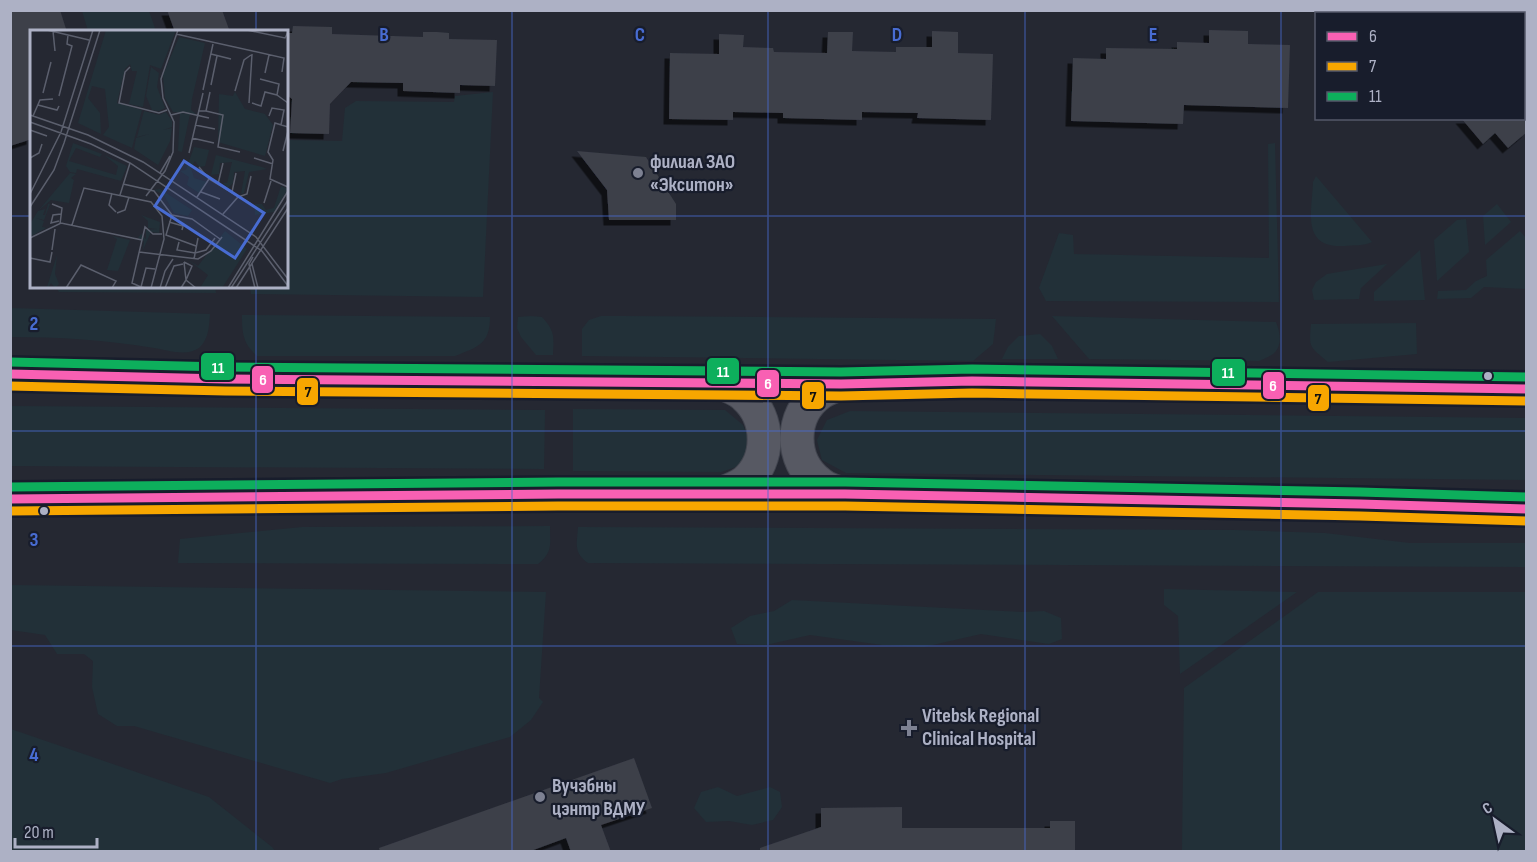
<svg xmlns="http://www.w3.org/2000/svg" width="1537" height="862" viewBox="0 0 1537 862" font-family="'Sofia Sans Condensed',sans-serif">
<defs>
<filter id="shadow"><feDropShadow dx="-5.5" dy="5.5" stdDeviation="0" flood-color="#0009"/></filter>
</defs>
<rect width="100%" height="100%" fill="#252832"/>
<g fill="#223038">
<polygon points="82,11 149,11 156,31 88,31"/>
<polygon points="1333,11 1469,11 1468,14 1335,14"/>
<polygon points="493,92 483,297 251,294 250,287 286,286 287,140 342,141 345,108 356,101 454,102 455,96"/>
<polygon points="1275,143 1279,302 1046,301 1039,288 1059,233 1073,235 1074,254 1269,258 1268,144"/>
<path d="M1316 176 1372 242C1364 246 1354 245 1344 246 1301 248 1312 212 1313 182Z"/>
<polygon points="1497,204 1511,222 1485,245 1483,216"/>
<polygon points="1466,219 1469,252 1437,281 1434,240 1457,220"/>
<polygon points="1520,231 1526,238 1526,289 1484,287 1471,298 1437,299 1438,291 1466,290 1476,281 1487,276 1486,260"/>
<polygon points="1420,250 1425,300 1374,301 1374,292"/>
<polygon points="1387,264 1361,288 1359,299 1314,300 1312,290 1316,282 1327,274"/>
<polygon points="215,286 216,293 59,292 56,287"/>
<path d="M11 308 210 314C209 326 209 339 199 348 186 357 168 350 154 348 107 340 58 337 11 337Z"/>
<path d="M242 315 490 317C490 344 478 347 455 356H257C243 343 242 334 242 315Z"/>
<path d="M531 316 542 317C555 331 554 337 553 355H536L521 337 517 328 518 317Z"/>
<polygon points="601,316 625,316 996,319 993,344 973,361 582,356 582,329 589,320"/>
<path d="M1052 316 1276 322C1280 332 1283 346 1273 354 1269 357 1263 359 1259 361L1089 359Z"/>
<path d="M1416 323 1417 354 1328 362C1309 346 1309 348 1311 324Z"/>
<polygon points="1040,334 1052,346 1058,359 1002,359 1008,347 1019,336"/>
<polygon points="11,406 545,410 544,469 11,466"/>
<polygon points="573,409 725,410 743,425 751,445 742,465 721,472 573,471"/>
<polygon points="850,411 1526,418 1526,480 846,473 822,460 817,440 827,420"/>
<path d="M550 526C550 545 553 552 538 564L178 563 180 539 302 527Z"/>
<path d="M578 527 1235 530 1325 533 1410 543H1526V567L588 563C573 553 577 543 578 527Z"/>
<polygon points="11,585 546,592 539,698 543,702 531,720 510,737 386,773 342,779 330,783 134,726 117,726 98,714 92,687 93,661 84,654 57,654 45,635 11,630"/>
<polygon points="1164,589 1297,592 1180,674 1178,616 1164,605"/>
<polygon points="1318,592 1526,592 1526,851 1182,851 1184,688"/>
<polygon points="792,600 1023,612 1044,611 1061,618 1062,639 1049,644 981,634 924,647 882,645 810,635 766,645 737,644 731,628 750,616 774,611"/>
<polygon points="11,729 209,797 272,847 275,851 11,851"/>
<polygon points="718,787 737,796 770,787 780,792 782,807 773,820 752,825 729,821 706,822 694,808 701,792"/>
</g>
<g fill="#3c3f49" filter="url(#shadow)">
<polygon points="10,10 60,10 67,32 32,32 32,139 10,146"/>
<polygon points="167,10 222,10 230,32 175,32"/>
<polygon points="293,26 332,27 332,34 423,37 423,32 437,32 449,33 449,39 497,40 495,86 460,85 460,93 403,91 403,83 351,82 330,104 329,134 290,133 292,99 286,94 286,33 292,33"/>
<polygon points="1209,30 1248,31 1248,44 1290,45 1288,108 1184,105 1183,124 1071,121 1073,58 1106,59 1106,48 1177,49 1177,42 1209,43"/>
<polygon points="932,31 958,32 958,53 993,54 991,120 917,118 918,113 862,112 862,120 783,118 783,113 733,112 733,120 669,119 670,53 719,54 719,34 744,35 743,47 773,48 774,52 827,53 828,32 853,32 852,51 896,52 896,47 932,47"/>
<polygon points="1461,118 1527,118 1527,132 1508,148 1495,133 1483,144"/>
<polygon points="577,151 646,157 676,204 676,220 609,220 607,190"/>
<polygon points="634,758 652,808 601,825 611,852 571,852 566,838 528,852 380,852 379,848"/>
<polygon points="902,807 902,828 1050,828 1050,821 1075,821 1075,852 760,852 760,848 821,827 821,808"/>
</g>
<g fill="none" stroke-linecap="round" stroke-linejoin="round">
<defs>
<g id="primary">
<polyline points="10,374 225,379 841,384 972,381 1526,389"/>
<path d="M841 384C834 386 826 389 820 393 789 415 790 461 819 483 826 489 835 492 845 494"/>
<path d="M720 494C728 491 737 488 745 482 771 460 770 418 745 396 738 389 729 386 720 383"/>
<polyline points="10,499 558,494 845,494 1360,504 1526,509"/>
</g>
</defs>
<use href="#primary" stroke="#42454f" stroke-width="35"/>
<use href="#primary" stroke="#575963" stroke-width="33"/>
<defs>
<g id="bus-1">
<polyline points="10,374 225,379 841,384 972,381 1526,389"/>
<polyline points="10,499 558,494 845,494 1360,504 1526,509"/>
</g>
<g id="bus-2">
<polyline points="10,386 225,391 841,396 972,393 1526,401"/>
<polyline points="10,511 558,506 845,506 1360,516 1526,521"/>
</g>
<g id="bus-3">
<polyline points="10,362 225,367 841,372 972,369 1526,377"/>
<polyline points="10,487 558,482 845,482 1360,492 1526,497"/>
</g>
</defs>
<use href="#bus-1" stroke="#181d2c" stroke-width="14"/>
<use href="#bus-2" stroke="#181d2c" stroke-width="14"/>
<use href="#bus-3" stroke="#181d2c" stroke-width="14"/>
<use href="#bus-1" stroke="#f860b3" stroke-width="9"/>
<use href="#bus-2" stroke="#f7a600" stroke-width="9"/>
<use href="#bus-3" stroke="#0daf5c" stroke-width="9"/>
</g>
<path fill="none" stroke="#486cd2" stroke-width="1.5" stroke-opacity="0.55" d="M256 10V32M512 10V852M768 10V852M1025 10V852M1281 10V852M10 216H32M286 216H1526M256 286V852M10 431H1526M10 646H1526"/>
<g fill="#7d8192" stroke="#181d2c" stroke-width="2">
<circle cx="638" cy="173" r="6"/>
<path d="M906 719h6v6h6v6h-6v6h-6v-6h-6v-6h6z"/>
<circle cx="540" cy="797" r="6"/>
</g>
<g fill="#adb1c5" stroke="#181d2c" stroke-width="2">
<circle cx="1488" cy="376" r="5"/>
<circle cx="44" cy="511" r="5"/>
</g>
<g text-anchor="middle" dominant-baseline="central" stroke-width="4.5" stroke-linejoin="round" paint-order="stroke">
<g font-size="20" font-weight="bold" fill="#adb1c5" stroke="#181d2c" text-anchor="start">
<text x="650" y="162">филиал ЗАО<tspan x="650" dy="23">«Экситон»</tspan></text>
<text x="922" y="716">Vitebsk Regional<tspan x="922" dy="23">Clinical Hospital</tspan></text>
<text x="552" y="786">Вучэбны<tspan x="552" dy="23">цэнтр ВДМУ</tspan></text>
</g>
</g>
<g transform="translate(30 30)">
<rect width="258" height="258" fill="#252832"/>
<path d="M76 0H146L131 39 120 35 113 77 99 74 107 41H102L100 34 95 39 87 73 112 80 102 118 73 105 79 97 75 59 62 56 58 68 70 83 71 104 48 93ZM149 7 175 13 162 69 161 80 166 84 143 82 135 68 133 45ZM121 37 129 43 127 57 135 78 129 81 122 80 116 66ZM205 62 215 79 235 84 243 95 235 126 188 112 189 64 203 66ZM114 81 129 85 136 82 142 91V97L133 100 142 98 140 111 128 135 104 119 106 108 119 104 107 107ZM150 83 160 84 152 122 148 121ZM43 113 72 124 70 127 46 118 39 131 86 145 88 136 74 125 97 136 91 151 47 139 46 143 40 142 36 136ZM164 117 179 120 175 136 169 137 165 131 161 138 164 148 177 152 169 163 157 155 159 147 150 141 156 140ZM186 125 232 137 237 139 219 142 214 163 211 164 215 141 204 142 203 153 198 158 193 153H197L202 132 190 133 189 144 181 145ZM40 143 46 144 41 148 44 150 39 173 21 170 9 180ZM251 156 258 159 244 182 225 185V174H232L236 180 244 178ZM130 159 162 180 158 186 144 183 134 165 124 160ZM18 174H20L14 190 6 188 14 191 12 197 16 198 0 207V194L8 181 15 179 13 185H15ZM111 185 130 192 129 203 121 202 113 220 114 211 108 208 111 204 116 209V200L127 199 118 198V191ZM195 201 217 219 192 258H170L178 245 157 229 168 236ZM82 206 100 210 88 241 77 240 87 209ZM27 225 25 244 29 254 25 258 21 253 18 258 4 257H17Z" fill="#223038"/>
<path fill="none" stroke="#5b5f6d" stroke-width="1.5" d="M17 0 59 10M217 0 255 8 258 2M23 1 25 21M146 4 254 28 252 42M181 24 201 29M100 37 95 42 89 73 129 83 137 80M235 43 239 25M230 49 249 54 247 65 258 73M181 55 187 26M173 60 183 14M205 61 214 30 221 25M13 63 21 32M29 66 42 16 37 14 38 5M219 73 222 24M222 73 231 76 235 62 247 65M8 75 27 80 29 76M168 81H176L180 62M176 81 193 85 188 117 210 122M0 85 58 105 113 132 226 207 258 249M141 85 153 82 179 88M3 86 10 70 23 69M239 86 242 78 254 80 251 95M0 92 61 114 100 133 232 221 258 256M165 95 185 99M258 97 245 93 238 122 243 130 240 149 258 157M0 100 17 106M162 108 184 113M253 121 258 101M159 123 173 63M0 128 9 123 12 114M224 128 243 134M169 137 179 149 221 174M130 143 140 126M93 154 124 161 142 185 162 189 190 209M188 154 193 133M171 162 190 169M202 162 206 143M82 163 79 175 86 182M0 164 31 102 63 0M90 165 100 133M116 166 135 141 143 122 144 92 133 68 131 49 148 0M167 167 179 149M234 173 241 151M22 174 32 178 30 194M0 177 24 140 34 113 70 0M87 183 95 180 99 167M193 184 208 167 217 164 221 146M142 185 136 205 166 216M29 191 21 193 23 185 31 184M139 192 153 196 152 200M42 195 54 158 121 172 132 186 134 209 121 258M0 208 31 193 112 210M149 212 147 220 165 223 176 220 185 208M22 220 25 199M109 222 168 229 181 221 192 207M223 227 219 234 225 258M0 228 20 232 22 222M164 229 168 208M154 232 162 236 156 250 166 258M222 234 228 258M111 257 102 253 115 197 123 204H132M36 258 51 235 86 251 82 258M116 258 111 257 116 238 125 239M130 258 135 241 143 229M135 258 144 236 153 234M151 258 156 250 154 232M198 258 258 161M201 258 258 170M206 258 258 178"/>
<path fill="#486cd2" fill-opacity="0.15" stroke="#486cd2" stroke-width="3" d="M154 131 234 183 205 228 125 176Z"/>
<rect width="258" height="258" fill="none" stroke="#adb1c5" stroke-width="3"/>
</g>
<g font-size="20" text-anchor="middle" font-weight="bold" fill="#486cd2" stroke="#181d2c" stroke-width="4.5" stroke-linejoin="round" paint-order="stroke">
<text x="384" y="41">B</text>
<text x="640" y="41">C</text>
<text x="897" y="41">D</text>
<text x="1153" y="41">E</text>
<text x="34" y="330">2</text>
<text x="34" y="546">3</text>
<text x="34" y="761">4</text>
</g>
<g stroke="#181d2c" stroke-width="2">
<rect x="200" y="352" width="35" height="29" rx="6" fill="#0daf5c"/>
<rect x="706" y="357" width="34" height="28" rx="6" fill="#0daf5c"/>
<rect x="1211" y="358" width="35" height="29" rx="6" fill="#0daf5c"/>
<rect x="251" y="365" width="23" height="29" rx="6" fill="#f860b3"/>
<rect x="756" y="369" width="24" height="29" rx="6" fill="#f860b3"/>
<rect x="1262" y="371" width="23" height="29" rx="6" fill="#f860b3"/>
<rect x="296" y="377" width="23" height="29" rx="6" fill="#f7a600"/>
<rect x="801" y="381" width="24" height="29" rx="6" fill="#f7a600"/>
<rect x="1307" y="384" width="23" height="28" rx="6" fill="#f7a600"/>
</g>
<g font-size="16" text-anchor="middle" font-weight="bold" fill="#fff">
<text x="218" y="373">11</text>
<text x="723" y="377">11</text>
<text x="1228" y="378">11</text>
<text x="263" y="385">6</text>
<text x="768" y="389">6</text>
<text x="1273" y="391">6</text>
</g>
<g font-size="16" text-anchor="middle" font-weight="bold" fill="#111">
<text x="308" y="397">7</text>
<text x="813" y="402">7</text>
<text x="1318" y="404">7</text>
</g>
<rect width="1537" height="862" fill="none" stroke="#adb1c5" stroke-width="24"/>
<rect x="1315" y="12" width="210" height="108" fill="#181d2c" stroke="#545869" stroke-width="1.5"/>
<rect x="1327" y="32" width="30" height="9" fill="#f860b3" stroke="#545869" stroke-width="1.5"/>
<text x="1369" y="42" font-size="18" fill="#adb1c5">6</text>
<rect x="1327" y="62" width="30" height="9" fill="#f7a600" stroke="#545869" stroke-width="1.5"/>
<text x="1369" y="72" font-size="18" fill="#adb1c5">7</text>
<rect x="1327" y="92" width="30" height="9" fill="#0daf5c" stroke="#545869" stroke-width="1.5"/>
<text x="1369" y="102" font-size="18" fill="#adb1c5">11</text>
<g transform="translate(1495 820) rotate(327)" stroke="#181d2c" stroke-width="4.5" paint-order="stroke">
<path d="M0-4.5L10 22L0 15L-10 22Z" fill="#adb1c5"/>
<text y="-9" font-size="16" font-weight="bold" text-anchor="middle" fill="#adb1c5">С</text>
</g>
<path d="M15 838v9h82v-9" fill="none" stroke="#adb1c5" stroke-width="3"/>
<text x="24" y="838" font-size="18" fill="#adb1c5" stroke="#181d2c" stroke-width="4.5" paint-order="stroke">20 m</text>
</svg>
